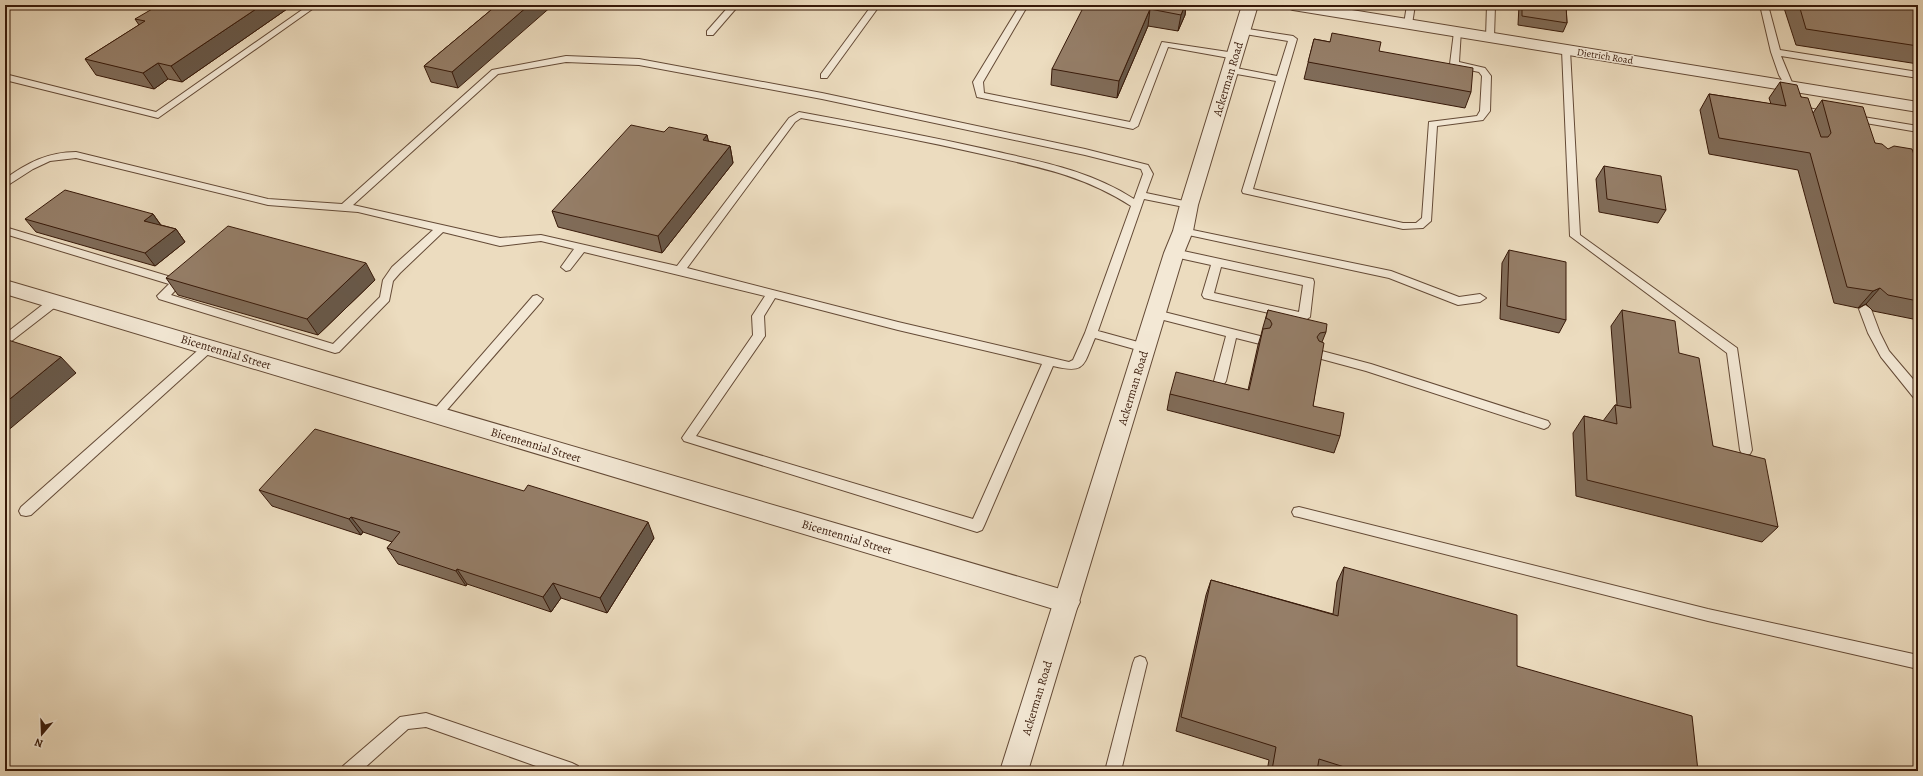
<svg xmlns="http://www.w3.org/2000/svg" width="1923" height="776" viewBox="0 0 1923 776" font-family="Alegreya,serif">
<rect width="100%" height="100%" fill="#ecdcbf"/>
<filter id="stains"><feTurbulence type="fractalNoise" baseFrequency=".005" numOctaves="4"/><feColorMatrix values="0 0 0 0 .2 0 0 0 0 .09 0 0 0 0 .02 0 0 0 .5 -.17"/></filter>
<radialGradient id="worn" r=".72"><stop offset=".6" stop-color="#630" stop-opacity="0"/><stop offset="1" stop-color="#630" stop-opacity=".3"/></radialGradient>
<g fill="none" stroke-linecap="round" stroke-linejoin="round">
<defs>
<g id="service">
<polygon points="309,5 318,5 158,118 5,80 5,74 156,112"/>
<polygon points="730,5 739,5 713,35 707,35 707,31"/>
<polygon points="872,5 880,5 827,78 821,78 821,74"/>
<polygon points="1020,5 1028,5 983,82 984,93 1130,122 1162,42 1235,53 1239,56 1235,59 1168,47 1138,126 1133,129 977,97 973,82"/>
<polygon points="1407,5 1415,5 1412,24 1408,27 1404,24"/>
<polygon points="1487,5 1495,5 1494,37 1490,40 1486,37"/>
<polygon points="1760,5 1768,5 1780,50 1918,72 1918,78 1781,56 1793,85 1808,108 1834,113 1836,115 1831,118 1801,112 1779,75 1771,52"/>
<polygon points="1242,28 1293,36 1297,39 1253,189 1403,223 1416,223 1422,218 1429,122 1477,116 1480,111 1482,76 1479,72 1451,66 1450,64 1454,32 1455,30 1461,30 1459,62 1485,68 1491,76 1490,111 1483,120 1437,126 1431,221 1423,228 1403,229 1243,193 1242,191 1276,81 1231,73 1227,70 1231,67 1277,76 1288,41 1239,33 1238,31"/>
<polygon points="1566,47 1570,50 1580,235 1737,348 1752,450 1750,454 1746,455 1742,454 1740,450 1727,353 1570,236 1562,50"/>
<path d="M566 56 639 59 822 93 1085 149 1148 165 1153 174 1146 193 1189 202 1194 205 1189 208 1144 199 1098 331 1149 345 1151 348 1149 351 1145 352 1095 338C1083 366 1086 374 1053 366L984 526 982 530 977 532 684 441 682 438 684 435 753 335 752 316 765 296 584 252 570 270 566 271 561 267 574 249 541 241 500 246 443 232 400 273 393 281 389 301 339 352 335 353 159 299 157 296 169 284 5 234V227L181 280 182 283 171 295 333 344 380 297 383 280 392 267 433 230 358 212 268 205 76 158 50 161 33 169 5 187V179C27 163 48 152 76 152L268 199 342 204 492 70ZM566 62 639 65 822 99 1085 155 1141 169 1143 174 1134 199C1091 171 1043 162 994 151 929 136 864 124 799 112L789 118 677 266 541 235 500 238 353 205 498 74ZM801 118C863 129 924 141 986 155 1039 167 1085 176 1131 206L1085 333 1073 360 1069 362 898 322 687 268 795 122ZM775 298 898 330 1042 364 973 519 696 436 765 336 764 316Z"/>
<polygon points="1851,115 1918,126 1918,132 1848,120 1846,118"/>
<polygon points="1183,228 1391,271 1459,297 1480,294 1486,298 1480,302 1458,305 1389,278 1179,233 1178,231"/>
<path d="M1174 249 1313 279 1314 282 1310 317 1304 321 1204 298 1202 295 1211 265 1170 256 1169 253 1170 250ZM1221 267 1303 285 1299 312 1214 293Z"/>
<polygon points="537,295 543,299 541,302 440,418 432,418 430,415 432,412 533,296"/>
<polygon points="54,298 60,302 58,305 9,343 5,344 5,334 50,299"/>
<polygon points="1865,305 1871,309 1880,333 1889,351 1918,385 1918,400 1914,398 1881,357 1868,333 1859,309"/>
<polygon points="1156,310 1264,337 1266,340 1264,343 1260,344 1236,338 1226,381 1224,384 1216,384 1214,381 1226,336 1152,317 1150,314 1152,311"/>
<polygon points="209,343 213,344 215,347 213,350 31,515 26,516 21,515 19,511 21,507 205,344"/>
<polygon points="1318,350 1371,364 1548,421 1550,424 1548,427 1544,429 1366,371 1314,357 1312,354 1314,351"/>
<polygon points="1299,507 1708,609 1918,655 1918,669 1708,621 1299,517 1294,516 1292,512 1294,508"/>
<polygon points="1140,656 1145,658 1147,663 1121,771 1105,771 1133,663 1135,658"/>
<polygon points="426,713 572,763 578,766 580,771 550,771 426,727 408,729 361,771 341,771 343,766 400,717"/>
</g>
<g id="minor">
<polygon points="1285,5 1321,5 1918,102 1918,112 1293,10 1288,8"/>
<polygon points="5,280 1067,591 1076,594 1080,602 1076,610 1067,613 5,294"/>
</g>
<polygon id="tertiary" points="1242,5 1258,5 1198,205 1193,231 1184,253 1028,771 1000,771 1164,253 1173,231 1180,205"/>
</defs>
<use href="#service" stroke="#644a36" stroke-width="2"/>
<use href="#minor" stroke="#644a36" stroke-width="2"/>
<use href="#tertiary" stroke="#644a36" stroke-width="2"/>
<use href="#service" fill="#f3e8d5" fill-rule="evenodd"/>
<use href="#minor" fill="#f3e8d5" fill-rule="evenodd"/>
<use href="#tertiary" fill="#f3e8d5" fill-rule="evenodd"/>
</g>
<g fill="#806c59" stroke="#371909">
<polygon points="497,5 458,88 431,82 424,66"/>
<polygon points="1186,5 1185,15 1178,31 1148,26 1117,98 1051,85 1052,69 1098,9"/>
<polygon points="1519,5 1566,5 1567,23 1563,32 1518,25"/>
<polygon points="1783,5 1918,5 1918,64 1796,45"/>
<polygon points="287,9 182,82 168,79 154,89 96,75 85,59 139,25 135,19"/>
<polygon points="1314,39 1379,51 1471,92 1465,108 1304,79"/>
<polygon points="1780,82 1801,97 1813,113 1822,100 1875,143 1918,166 1918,320 1873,311 1866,304 1858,308 1834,303 1798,170 1709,154 1700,110 1709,94 1771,104 1769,98"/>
<polygon points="664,132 707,135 708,141 730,146 733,163 662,253 558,227 552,211"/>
<polygon points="1604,166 1666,210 1658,223 1599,212 1596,179"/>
<polygon points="153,214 161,225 176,229 185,242 155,266 36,232 25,219"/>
<polygon points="1509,250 1566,320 1559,333 1500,319 1502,263"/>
<polygon points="166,278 375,280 318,335 178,295"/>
<polygon points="1268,310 1326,332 1322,342 1313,406 1340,436 1334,453 1167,410 1170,394 1248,390 1258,345 1261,335 1263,327"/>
<polygon points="1622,310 1679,353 1713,446 1778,527 1762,542 1576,496 1573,433 1584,416 1603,421 1615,405 1617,405 1611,326"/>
<polygon points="259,490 654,538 607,613 561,598 551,612 467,584 466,586 398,564 387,548 392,542 363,532 361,535 272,506"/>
<polygon points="1344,567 1517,666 1698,771 1267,771 1269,760 1176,731 1206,595 1211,580 1333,614 1337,582"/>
</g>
<g fill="#685849" stroke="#371909">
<polygon points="262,5 285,5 287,9 182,82 171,66"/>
<polygon points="529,5 553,5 458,88 452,72"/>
<polygon points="1185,5 1186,5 1185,15 1178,31 1181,15"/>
<polygon points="1150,9 1148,26 1117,98 1119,81"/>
<polygon points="158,63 168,79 154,89 143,73"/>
<polygon points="707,135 711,152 703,140"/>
<polygon points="730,146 733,163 662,253 658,236"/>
<polygon points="153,214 162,227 144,221"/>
<polygon points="176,229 185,242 155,266 145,253"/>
<polygon points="366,263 375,280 318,335 307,319"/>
<polygon points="1880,288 1866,304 1858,308 1873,291"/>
<polygon points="61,357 76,373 5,433 5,403"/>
<polygon points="351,517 363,532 361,535 349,519"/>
<polygon points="648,522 654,538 607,613 600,598"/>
<polygon points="457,569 467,584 466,586 456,571"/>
<polygon points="553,583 561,598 551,612 543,597"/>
</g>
<g fill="#957e68" stroke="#371909">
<polygon points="159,5 262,5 171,66 158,63 143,73 85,59 145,21 135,19"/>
<polygon points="497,5 529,5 452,72 424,66"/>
<polygon points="1100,5 1185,5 1181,15 1150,9 1119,81 1052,69 1084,6 1098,9"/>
<polygon points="1522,5 1566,5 1567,23 1522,16"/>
<polygon points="1799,5 1918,5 1918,46 1806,29"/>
<polygon points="1332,33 1381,42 1379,51 1473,68 1471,92 1308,62 1314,39 1330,42"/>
<polygon points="1780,82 1797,85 1801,97 1808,98 1821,137 1828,137 1831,133 1822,100 1863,107 1875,143 1882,144 1888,149 1894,146 1912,149 1918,166 1918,301 1888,295 1880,288 1873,291 1847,287 1810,153 1719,138 1709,94 1786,106"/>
<polygon points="631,125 664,132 669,127 707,135 703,140 730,146 658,236 552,211"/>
<polygon points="1604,166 1661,176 1666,210 1607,199"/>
<polygon points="65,190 153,214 144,221 176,229 145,253 25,219"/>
<polygon points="228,226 366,263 307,319 166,278"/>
<polygon points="1509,250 1566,262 1566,320 1507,306"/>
<polygon points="1268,310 1327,324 1326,332 1320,333 1317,337 1319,341 1324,343 1313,406 1344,413 1340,436 1170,394 1176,372 1249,390 1263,329 1270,328 1272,324 1270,320 1266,318"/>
<polygon points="1622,310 1675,321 1679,353 1699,358 1713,446 1765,459 1778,527 1587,480 1584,416 1617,424 1615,405 1631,408"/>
<polygon points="5,339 61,357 5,403"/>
<polygon points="315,429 524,491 528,485 648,522 600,598 553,583 543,597 457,569 456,571 387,548 400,532 351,517 349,519 259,490"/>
<polygon points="1344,567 1517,615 1517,666 1692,716 1698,771 1357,771 1319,759 1317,771 1275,771 1272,770 1276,747 1181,717 1211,580 1338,616"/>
</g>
<g text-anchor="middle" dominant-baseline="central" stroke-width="3" stroke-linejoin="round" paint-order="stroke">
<g font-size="10" fill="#371909" stroke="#f3e8d5">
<text transform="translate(1605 56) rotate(9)">Dietrich Road</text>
</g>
<g font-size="12" fill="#371909" stroke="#f3e8d5">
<text transform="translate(1228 79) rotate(-73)">Ackerman Road</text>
<text transform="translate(226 352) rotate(17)">Bicentennial Street</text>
<text transform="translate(1133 388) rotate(-73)">Ackerman Road</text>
<text transform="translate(536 445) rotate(17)">Bicentennial Street</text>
<text transform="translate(847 537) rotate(17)">Bicentennial Street</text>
<text transform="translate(1037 698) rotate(-73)">Ackerman Road</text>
</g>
</g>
<rect width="1923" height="776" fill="none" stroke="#ecdcbf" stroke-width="20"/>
<rect x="6" y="6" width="1911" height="764" fill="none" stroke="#371909" stroke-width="2"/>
<rect x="10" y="10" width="1903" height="756" fill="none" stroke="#371909"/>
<g transform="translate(42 734) rotate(199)" stroke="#f3e8d5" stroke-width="3" paint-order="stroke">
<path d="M0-3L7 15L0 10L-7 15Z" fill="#371909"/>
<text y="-6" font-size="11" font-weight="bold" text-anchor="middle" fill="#371909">N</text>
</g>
<rect width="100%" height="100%" filter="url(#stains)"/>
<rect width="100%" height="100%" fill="url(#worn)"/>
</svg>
